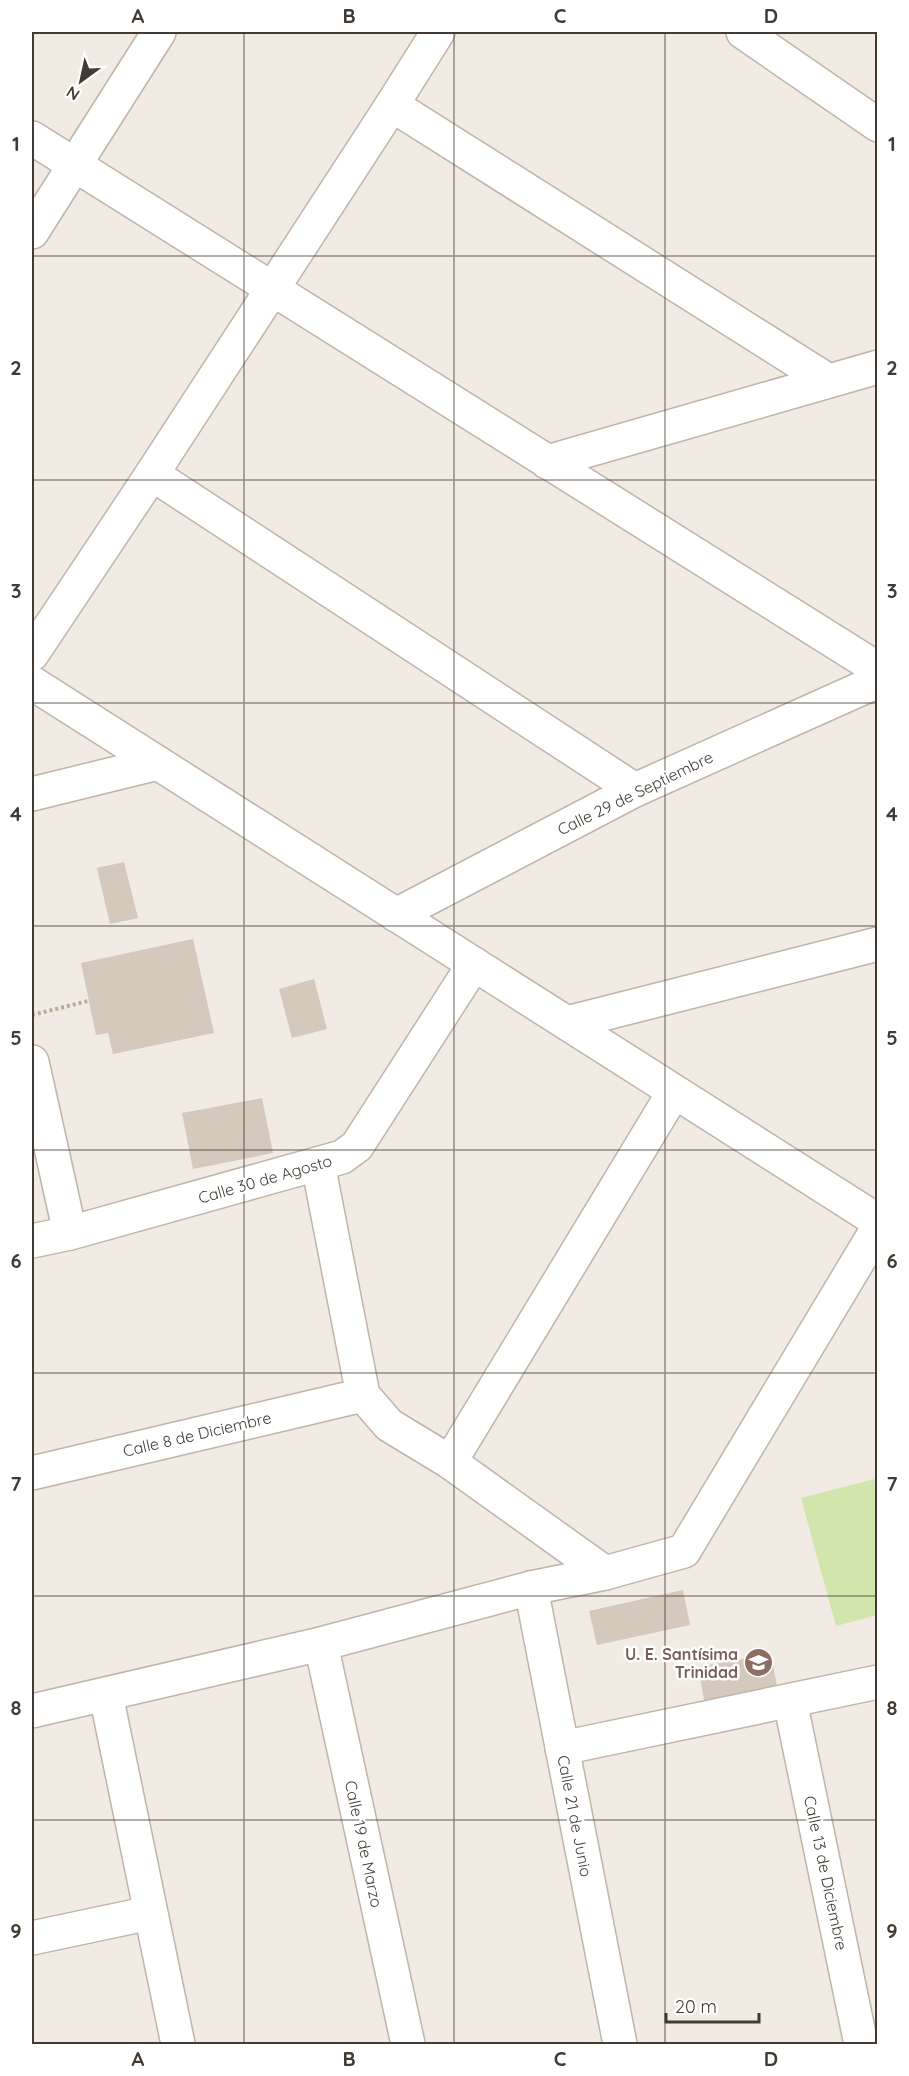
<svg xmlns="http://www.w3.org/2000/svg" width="909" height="2076" viewBox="0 0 909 2076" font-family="Quicksand,sans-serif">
<rect width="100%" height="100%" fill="#f1ebe3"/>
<polygon fill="#d2e5ac" points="874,1479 878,1491 877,1615 836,1626 801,1498"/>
<g fill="#d5c8bc">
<polygon points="124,862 138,918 110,924 97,868"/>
<polygon points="193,939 214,1033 113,1054 108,1033 96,1035 81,963"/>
<polygon points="314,979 327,1029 292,1038 279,989"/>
<polygon points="262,1098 273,1153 193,1169 182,1113"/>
<polygon points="683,1590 690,1625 597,1645 589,1611"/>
<polygon points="771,1654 778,1692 705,1705 698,1667"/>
</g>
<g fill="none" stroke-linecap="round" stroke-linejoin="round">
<defs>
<g id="street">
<polyline points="743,32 878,125"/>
<polyline points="392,105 827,380"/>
<polyline points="32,138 878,669"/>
<polyline points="32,232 159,32"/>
<polyline points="547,462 878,367"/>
<polyline points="152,474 635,790"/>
<polyline points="32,654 152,474 392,105 438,32"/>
<polyline points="32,683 878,1221"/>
<polyline points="32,794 158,763"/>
<polyline points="396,915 635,790 878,681"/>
<polyline points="567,1023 878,944"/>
<polyline points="32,1062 70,1233"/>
<polyline points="318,1164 363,1395 389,1425 450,1462 605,1573"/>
<polyline points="32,1241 70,1233 342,1157 357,1146 474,964"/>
<polyline points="450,1462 674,1092"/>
<polyline points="32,1473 363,1395"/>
<polyline points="531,1588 620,2044"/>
<polyline points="321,1644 408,2044"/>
<polyline points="106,1695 178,2044"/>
<polyline points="790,1701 861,2044"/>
<polyline points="32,1711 321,1644 531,1588 605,1573 684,1551 878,1228"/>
<polyline points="562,1748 878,1682"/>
<polyline points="32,1938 150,1913"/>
</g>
</defs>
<use href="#street" stroke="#bfb4a9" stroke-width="36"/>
<polyline stroke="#beab97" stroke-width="4" stroke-dasharray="3 3" stroke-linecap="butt" points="32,1015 88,1001"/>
<use href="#street" stroke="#fff" stroke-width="33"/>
</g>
<path fill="none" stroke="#433b33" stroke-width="1.5" stroke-opacity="0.55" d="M244 32V2044M454 32V2044M665 32V2044M32 256H878M32 480H878M32 703H878M32 926H878M32 1150H878M32 1373H878M32 1596H878M32 1820H878"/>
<defs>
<symbol id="school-disc" viewBox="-11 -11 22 22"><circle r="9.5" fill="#8d6e63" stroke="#fff"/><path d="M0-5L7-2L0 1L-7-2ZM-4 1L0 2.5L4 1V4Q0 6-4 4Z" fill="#fff"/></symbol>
</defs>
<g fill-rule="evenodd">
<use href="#school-disc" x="742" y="1646" width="33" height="33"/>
</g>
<g text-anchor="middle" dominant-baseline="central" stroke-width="5" stroke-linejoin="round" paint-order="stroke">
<g font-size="16" fill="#433b33" stroke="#fff">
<text transform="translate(635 793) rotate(-26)">Calle 29 de Septiembre</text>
<text transform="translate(265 1179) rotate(-16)">Calle 30 de Agosto</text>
<text transform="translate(197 1434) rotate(-13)">Calle 8 de Diciembre</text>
<text transform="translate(575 1816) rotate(79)">Calle 21 de Junio</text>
<text transform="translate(364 1844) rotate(78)">Calle 19 de Marzo</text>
<text transform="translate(826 1873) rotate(78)">Calle 13 de Diciembre</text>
</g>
<g font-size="16" font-weight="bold" fill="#785e54" stroke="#fff" text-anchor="end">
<text x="738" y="1654">U. E. Santísima<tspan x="738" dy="18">Trinidad</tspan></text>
</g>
</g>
<rect width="909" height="2076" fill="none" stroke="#ffffff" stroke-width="66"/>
<g transform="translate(81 81) rotate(213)" stroke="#ffffff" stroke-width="4.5" paint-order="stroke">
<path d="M0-4.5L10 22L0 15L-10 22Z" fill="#433b33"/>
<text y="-9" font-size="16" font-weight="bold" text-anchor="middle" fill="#433b33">N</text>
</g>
<path d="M666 2013v9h93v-9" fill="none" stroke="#433b33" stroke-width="3"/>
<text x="675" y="2013" font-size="18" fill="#433b33" stroke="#ffffff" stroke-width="4.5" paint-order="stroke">20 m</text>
<rect x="33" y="33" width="843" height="2010" fill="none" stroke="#433b33" stroke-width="2"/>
<g font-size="20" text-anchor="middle" font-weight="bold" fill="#433b33">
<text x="138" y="23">A</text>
<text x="349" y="23">B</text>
<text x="560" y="23">C</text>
<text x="771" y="23">D</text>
<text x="16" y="151">1</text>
<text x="892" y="151">1</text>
<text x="16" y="375">2</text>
<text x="892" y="375">2</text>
<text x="16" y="598">3</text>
<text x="892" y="598">3</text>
<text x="16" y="821">4</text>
<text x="892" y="821">4</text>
<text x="16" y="1045">5</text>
<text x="892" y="1045">5</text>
<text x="16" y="1268">6</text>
<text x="892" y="1268">6</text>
<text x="16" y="1491">7</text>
<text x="892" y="1491">7</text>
<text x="16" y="1715">8</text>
<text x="892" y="1715">8</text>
<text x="16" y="1938">9</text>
<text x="892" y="1938">9</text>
<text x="138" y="2066">A</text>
<text x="349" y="2066">B</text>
<text x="560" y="2066">C</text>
<text x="771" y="2066">D</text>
</g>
</svg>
